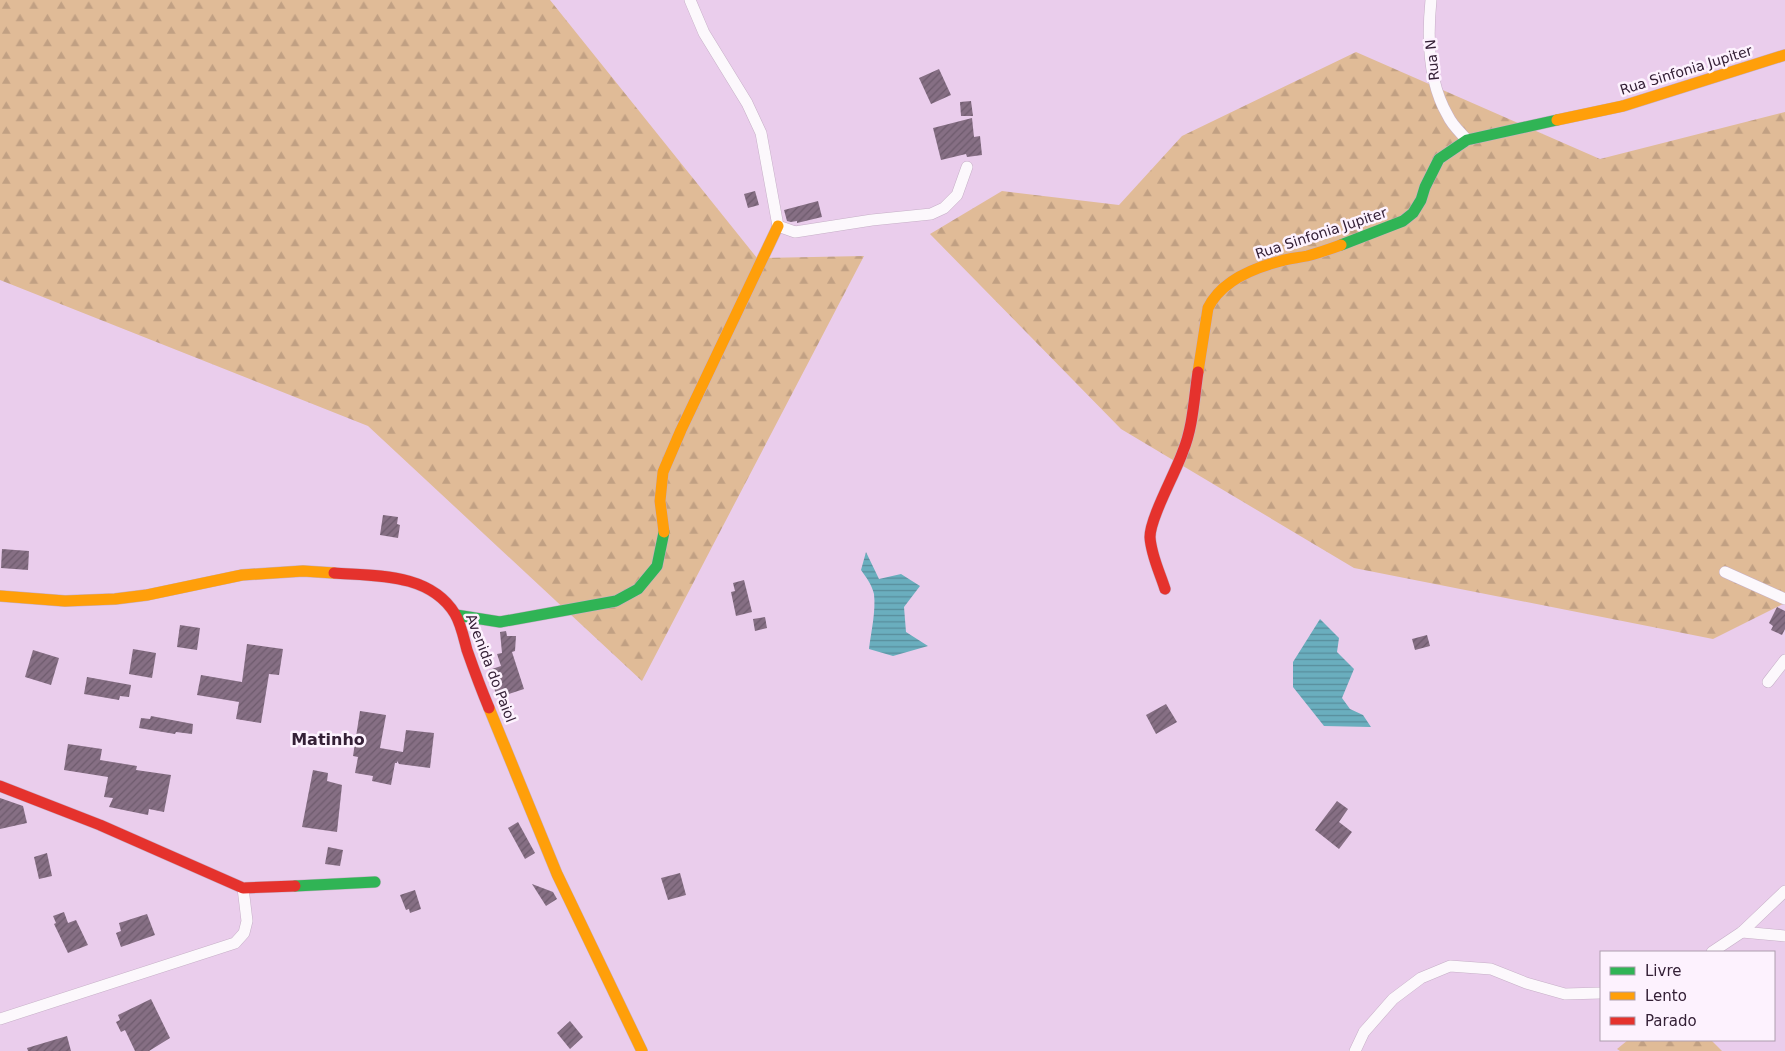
<svg xmlns="http://www.w3.org/2000/svg" width="1785" height="1051" viewBox="0 0 1785 1051" font-family="'DejaVu Sans',sans-serif">
<defs>
<pattern id="forest-firs" width="22" height="20" patternUnits="userSpaceOnUse" patternTransform="scale(1.25)"><rect width="22" height="20" fill="#e0bb97"/><path d="M5 1l3.5 6h-7zM16 11l3.5 6h-7z" fill="#c1a083"/></pattern>
<pattern id="water-rules" width="6" height="5" patternUnits="userSpaceOnUse" patternTransform="scale(1.25)"><rect width="6" height="5" fill="#6aaebe"/><path d="M0 2.5h6" fill="none" stroke="#588d9b"/></pattern>
<pattern id="building-hatch" width="6" height="6" patternUnits="userSpaceOnUse" patternTransform="scale(1.25)"><rect width="6" height="6" fill="#866f84"/><path d="M-1 1l2-2M0 6l6-6M5 7l2-2" fill="none" stroke="#6e5b6d"/></pattern>
</defs>
<rect width="100%" height="100%" fill="#eacdec"/>
<g fill="url(#forest-firs)">
<polygon points="0,0 550,0 757,258 864,256 642,681 368,426 0,280"/>
<polygon points="1356,52 1600,159 1785,112 1785,603 1713,639 1354,568 1121,429 930,234 1002,191 1119,205 1182,136"/>
<polygon points="1628,1040 1711,1040 1722,1051 1620,1051 1617,1049"/>
</g>
<g fill="url(#water-rules)">
<path d="M866 552 879 579 901 574 920 586 904 607 906 632 928 646 893 656 869 649C871 632 876 612 874 594 872 585 866 577 861 570Z"/>
<polygon points="1320,619 1339,638 1337,652 1354,669 1342,698 1350,709 1363,715 1371,727 1324,726 1293,687 1293,662"/>
</g>
<g fill="url(#building-hatch)">
<polygon points="939,69 951,95 931,104 919,78"/>
<polygon points="971,101 973,116 961,116 960,102"/>
<polygon points="972,118 974,137 980,136 982,155 967,157 966,154 941,160 933,128"/>
<polygon points="755,191 759,205 748,208 744,194"/>
<polygon points="818,201 822,217 797,223 797,221 791,222 787,221 784,210"/>
<polygon points="383,515 398,517 397,524 400,525 398,538 380,535"/>
<polygon points="2,549 29,551 28,570 1,568"/>
<polygon points="744,580 752,612 736,616 731,592 735,591 733,583"/>
<polygon points="1777,607 1785,611 1785,629 1782,635 1771,630 1773,626 1769,623"/>
<polygon points="765,617 767,628 755,631 753,619"/>
<polygon points="180,625 200,628 197,650 177,647"/>
<polygon points="506,631 507,636 516,636 515,651 512,652 524,689 497,698 489,670 501,666 497,654 502,653 500,632"/>
<polygon points="1427,635 1430,646 1415,650 1412,639"/>
<polygon points="247,644 283,649 279,675 269,674 261,723 236,719 239,702 197,695 201,675 242,682"/>
<polygon points="133,649 156,653 152,678 129,674"/>
<polygon points="33,650 59,658 51,685 25,677"/>
<polygon points="87,677 131,685 129,697 120,696 119,700 84,694"/>
<polygon points="1166,704 1177,722 1156,734 1146,715"/>
<polygon points="360,711 386,715 380,748 403,752 406,730 434,733 430,768 399,764 397,761 397,763 395,763 391,785 372,781 373,776 355,773 358,757 353,756"/>
<polygon points="151,716 193,724 192,734 176,732 175,734 139,728 141,718 150,719"/>
<polygon points="68,744 102,749 100,760 137,766 136,770 171,775 164,812 149,809 148,815 109,807 113,798 104,797 108,777 64,770"/>
<polygon points="313,770 328,773 327,781 342,785 337,832 302,827"/>
<polygon points="0,798 23,806 27,823 0,829"/>
<polygon points="1337,801 1348,809 1339,822 1352,832 1339,849 1315,830"/>
<polygon points="518,822 535,853 525,859 508,828"/>
<polygon points="328,847 343,850 340,866 325,864"/>
<polygon points="47,853 52,876 39,879 34,857"/>
<polygon points="680,873 686,895 668,900 661,878"/>
<polygon points="532,884 553,892 557,899 546,906"/>
<polygon points="415,890 421,909 410,913 409,909 406,910 400,895"/>
<polygon points="64,912 68,923 76,920 88,945 68,953 54,924 56,923 53,916"/>
<polygon points="147,914 155,935 121,947 116,933 121,931 119,923"/>
<polygon points="151,999 170,1038 149,1051 135,1051 125,1030 121,1032 116,1022 120,1020 118,1015"/>
<polygon points="570,1021 583,1037 570,1049 557,1033"/>
<polygon points="67,1036 71,1051 28,1051 27,1048"/>
</g>
<g fill="none" stroke-linecap="round" stroke-linejoin="round">
<defs>
<g id="street">
<polyline points="690,0 704,33 747,103 761,133 778,226 795,232 872,220 931,214 944,208 957,195 967,167"/>
<path d="M1431 0C1427 39 1428 82 1448 116 1452 125 1461 133 1467 140"/>
<polyline points="1725,572 1785,599"/>
<polyline points="1768,682 1785,660"/>
<polyline points="1742,932 1785,936"/>
<polyline points="1712,952 1742,932 1785,891"/>
<polyline points="0,1019 235,943 244,933 247,921 243,888"/>
<polyline points="1355,1051 1364,1032 1393,999 1421,978 1450,966 1491,969 1526,983 1565,994 1601,993"/>
</g>
<g id="fast">
<polyline points="1341,245 1403,221 1413,213 1421,200 1425,187 1439,159 1467,140 1557,120"/>
<polyline points="456,615 500,622 616,601 638,589 657,566 664,532"/>
<polyline points="295,886 375,882"/>
</g>
<g id="slow">
<polyline points="1557,120 1623,106 1785,55"/>
<path d="M1198 372 1208 308C1221 281 1253 268 1281 261 1289 258 1298 258 1307 256 1319 253 1330 249 1341 245"/>
<polyline points="664,532 660,501 663,472 681,430 778,226"/>
<polyline points="0,596 65,601 115,599 147,595 242,575 303,571 334,573"/>
<polyline points="489,708 557,874 642,1051"/>
</g>
<g id="jam">
<path d="M334 573C376 576 430 573 455 614 461 624 464 639 467 650 474 670 481 689 489 708"/>
<path d="M1165 589C1160 573 1151 555 1150 537 1150 518 1176 472 1183 451 1193 427 1194 398 1198 372"/>
<polyline points="0,786 100,825 243,888 295,886"/>
</g>
</defs>
<use href="#street" stroke="#c6afc7" stroke-width="12"/>
<use href="#fast" stroke="#c6afc7" stroke-width="12"/>
<use href="#slow" stroke="#c6afc7" stroke-width="12"/>
<use href="#jam" stroke="#c6afc7" stroke-width="12"/>
<use href="#street" stroke="#fcf8fc" stroke-width="11"/>
<use href="#fast" stroke="#30b455" stroke-width="11"/>
<use href="#slow" stroke="#ff9f0a" stroke-width="11"/>
<use href="#jam" stroke="#e5322d" stroke-width="11"/>
</g>
<g text-anchor="middle" dominant-baseline="central" stroke-width="5" stroke-linejoin="round" paint-order="stroke">
<g font-size="14" fill="#342036" stroke="#fdf2fe">
<text transform="translate(1432 60) rotate(-96)">Rua N</text>
<text transform="translate(1686 70) rotate(-17)">Rua Sinfonia Jupiter</text>
<text transform="translate(1321 233) rotate(-18)">Rua Sinfonia Jupiter</text>
<text transform="translate(491 668) rotate(69)">Avenida do Paiol</text>
</g>
<g font-size="16" font-weight="bold" fill="#342036" stroke="#fdf2fe">
<text x="328" y="739">Matinho</text>
</g>
</g>
<rect x="1600" y="951" width="175" height="90" fill="#fdf2fe" stroke="#ad9eae"/>
<rect x="1610" y="967" width="25" height="8" fill="#30b455" stroke="#ad9eae"/>
<text x="1645" y="976" font-size="15" fill="#342036">Livre</text>
<rect x="1610" y="992" width="25" height="8" fill="#ff9f0a" stroke="#ad9eae"/>
<text x="1645" y="1001" font-size="15" fill="#342036">Lento</text>
<rect x="1610" y="1017" width="25" height="8" fill="#e5322d" stroke="#ad9eae"/>
<text x="1645" y="1026" font-size="15" fill="#342036">Parado</text>
</svg>
